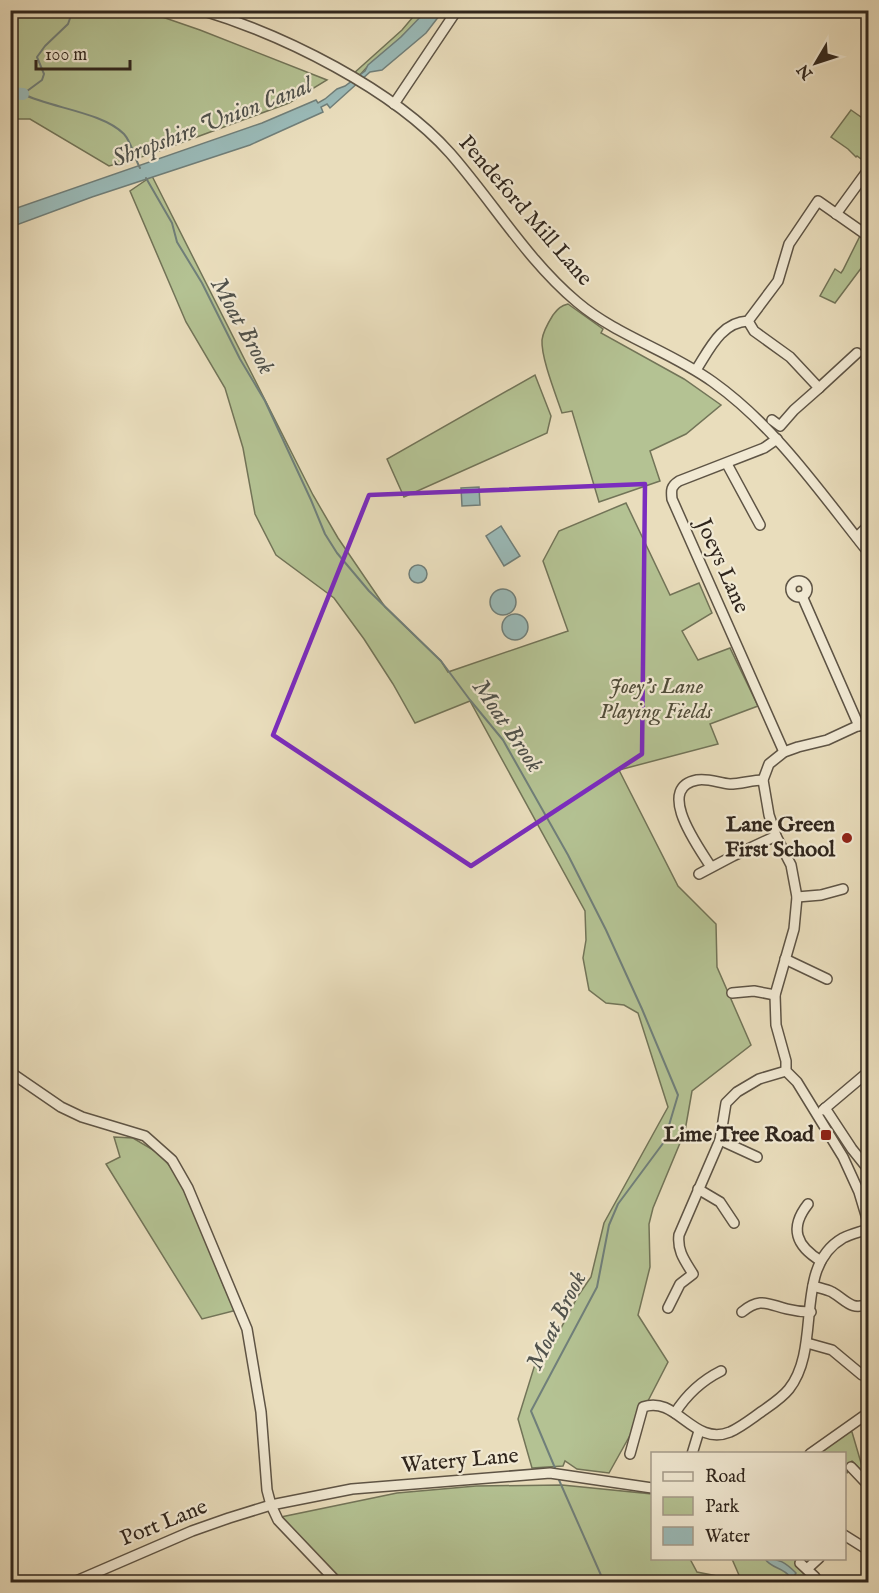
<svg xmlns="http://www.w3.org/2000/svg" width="879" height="1593" viewBox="0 0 879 1593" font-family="'IM FELL English',serif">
<rect width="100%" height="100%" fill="#e9ddbc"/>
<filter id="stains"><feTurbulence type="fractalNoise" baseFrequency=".00333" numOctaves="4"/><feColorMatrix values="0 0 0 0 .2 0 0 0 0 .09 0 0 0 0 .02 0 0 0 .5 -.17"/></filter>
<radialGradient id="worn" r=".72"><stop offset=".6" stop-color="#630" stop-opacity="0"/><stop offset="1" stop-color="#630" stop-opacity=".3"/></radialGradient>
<g fill="#b4c293" stroke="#727458" stroke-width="1.5">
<polygon points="11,10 145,11 200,30 327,80 289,103 148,155 109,166 30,119 11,119"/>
<path d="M418 11H426C410 31 391 46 371 63 366 67 364 72 358 76L353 74 402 30Z"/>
<polygon points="851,110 868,122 868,164 857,156 856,157 848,149 831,137"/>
<polygon points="152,176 313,495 338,538 385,607 441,661 448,672 568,631 543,561 559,531 626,503 670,595 699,583 712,613 682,631 698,660 730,648 758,706 710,724 718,744 619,770 678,886 716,924 717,967 751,1045 692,1091 685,1131 653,1208 649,1224 650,1267 638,1315 668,1362 633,1430 609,1473 577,1469 565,1461 563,1466 532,1468 518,1419 536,1361 561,1328 578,1296 591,1277 604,1223 668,1107 638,1013 624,1005 606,1003 589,990 583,958 586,940 585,911 470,701 415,723 393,684 364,639 334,598 276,555 255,514 243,448 225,388 186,322 130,191"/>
<polygon points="860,236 868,242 868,259 835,303 820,296 835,269 841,273 843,270"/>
<path d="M568 304 603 329 601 333 684 379 721 405 686 434 650 451 660 481 599 502 572 411 562 413C556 395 541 358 542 340 543 331 548 323 553 315 558 309 560 306 568 304Z"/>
<polygon points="535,375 551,416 547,433 404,497 387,459"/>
<polygon points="114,1137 133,1138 160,1154 177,1175 202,1231 224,1287 237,1310 202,1319 106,1164 120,1157"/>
<polygon points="848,1430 852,1432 864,1473 852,1461 845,1468 848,1472 847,1473 845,1471 844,1454 820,1454"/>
<polygon points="562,1485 652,1494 652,1558 690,1559 697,1572 722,1577 726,1582 343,1582 281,1517 397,1493 476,1486"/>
<polygon points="732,1559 794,1559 798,1562 803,1559 821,1577 818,1581 819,1582 742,1582"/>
</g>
<g fill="#9abab8" stroke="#707f7a" stroke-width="1.5">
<polygon points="426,11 443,11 426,33 382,70 370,72 330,108 327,104 321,107 323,112 250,145 92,197 11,227 11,210 262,123 316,100 318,103 325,99 337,89 345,86 365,71 368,65 401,37"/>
<polygon points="479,487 480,505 462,506 461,488"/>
<polygon points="501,526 520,556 504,566 486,536"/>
<circle cx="418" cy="574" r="9"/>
<circle cx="503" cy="602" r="13"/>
<circle cx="515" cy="627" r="13"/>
<path d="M765 1559C779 1558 786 1563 796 1573L794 1576 790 1577C783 1567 772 1569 765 1559Z"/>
</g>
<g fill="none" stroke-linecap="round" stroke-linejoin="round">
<g stroke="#707f7a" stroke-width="2">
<path d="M23 94C51 108 102 112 124 134 132 143 134 157 140 168"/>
<polyline points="23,94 42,80 44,74 37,57 45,46 68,24 73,10"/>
<polyline points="146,178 172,223 177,242 202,283 240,359 265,401 311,500 325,534 337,553 369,591 441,661 470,700 503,740 568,855 606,930 642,1009 678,1095 664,1142 618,1204 609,1225 597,1287 531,1411 555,1468"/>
<polyline points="559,1480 604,1582"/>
</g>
<polyline stroke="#9abab8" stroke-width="12" points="10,93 23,94"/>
<defs>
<g id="minor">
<path d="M201 10C284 35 393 89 450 153 493 202 527 260 577 302 617 336 670 351 713 382 776 427 820 492 868 552"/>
<polyline points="394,104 457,10"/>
<polyline points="836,214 868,170"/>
<polyline points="748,321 754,331 790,357 819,388 794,410 780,426 772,420"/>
<path d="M696 370C709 350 721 322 748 321L778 281 789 244 818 201 868 236"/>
<polyline points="819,388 857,353"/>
<path d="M777 439 764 448 679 481C671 486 671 490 672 499L784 752"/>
<polyline points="727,464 760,525"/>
<polyline points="857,537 868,526"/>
<circle cx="799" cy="589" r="8"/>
<polyline points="802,596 859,726"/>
<polyline points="868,721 827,740 798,747 784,752 769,764 763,780 769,815 776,836 791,865 797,897 794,929 775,995 776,1025 786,1061 786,1071 797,1082 843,1157 859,1192 868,1222"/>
<path d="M711 867C700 849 654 788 697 780 708 778 719 783 730 784 741 784 752 780 763 780"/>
<polyline points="699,874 733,856 776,836"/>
<polyline points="797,897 821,895 843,889"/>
<polyline points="785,959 827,979"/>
<polyline points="732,993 754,991 775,995"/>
<polyline points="10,1072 61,1107 82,1117 145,1136 172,1160 188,1188 247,1329 261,1412 267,1490 271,1505 278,1520 337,1582"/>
<polyline points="825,1108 852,1149 868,1169"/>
<polyline points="823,1110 868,1072"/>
<polyline points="720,1140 757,1157"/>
<polyline points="698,1189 720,1202 734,1223"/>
<path d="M808 1204C789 1228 796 1246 821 1261"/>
<path d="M813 1286C819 1288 826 1289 832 1292 846 1300 851 1311 868 1304"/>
<path d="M668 1308 680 1284 693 1274C685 1261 677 1251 679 1235L720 1140 726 1103 737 1092 759 1079 786 1071"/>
<path d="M742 1312C760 1297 767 1304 787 1309 795 1311 803 1312 811 1312"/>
<polyline points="807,1343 832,1350 862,1375"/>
<path d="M675 1413C687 1394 701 1381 721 1371"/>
<path d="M630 1454 643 1407C677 1395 693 1447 730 1432 741 1427 751 1419 761 1412 771 1405 782 1398 789 1389 823 1346 792 1267 843 1238 851 1234 860 1232 868 1229"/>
<polyline points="692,1454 699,1431"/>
<polyline points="810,1454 868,1413"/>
<polyline points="851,1467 868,1485"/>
<polyline points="844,1535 868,1550"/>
<polyline points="800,1563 815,1577"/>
<polyline points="807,1569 819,1558"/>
<polyline points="74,1582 192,1531 229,1518 271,1505 352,1489 550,1473 652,1488"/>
</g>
</defs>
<use href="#minor" stroke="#5e5445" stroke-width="12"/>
<use href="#minor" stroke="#f1e9d3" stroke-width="9"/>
</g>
<path fill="none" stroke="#7b2cbf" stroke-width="4.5" stroke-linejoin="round" d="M645 484 642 754 471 866 273 735 369 495Z"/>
<g fill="#8f2418" stroke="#f1e9d3" stroke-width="2">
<circle cx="847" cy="838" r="6"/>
<rect x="820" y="1129" width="12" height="12" rx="3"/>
</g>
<g text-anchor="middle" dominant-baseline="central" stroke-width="4.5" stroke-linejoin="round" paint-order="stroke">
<g font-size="22" fill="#30261d" stroke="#f1e9d3">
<text transform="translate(525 211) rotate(49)">Pendeford Mill Lane</text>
<text transform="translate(722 566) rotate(66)">Joeys Lane</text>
<text transform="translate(460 1461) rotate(-5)">Watery Lane</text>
<text transform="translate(164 1523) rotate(-22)">Port Lane</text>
</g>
<g font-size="22" font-style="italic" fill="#514d3a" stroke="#f1e9d3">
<text x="656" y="687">Joey's Lane<tspan x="656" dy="25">Playing Fields</tspan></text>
</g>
<g font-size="22" font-weight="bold" fill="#30261d" stroke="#f1e9d3" text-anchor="end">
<text x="835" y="825">Lane Green<tspan x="835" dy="25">First School</tspan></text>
<text x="814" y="1135">Lime Tree Road</text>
</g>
<g font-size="24" font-style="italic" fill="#50524c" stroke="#f1e9d3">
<text transform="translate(212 123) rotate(-21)">Shropshire Union Canal</text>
<text transform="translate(242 326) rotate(61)">Moat Brook</text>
<text transform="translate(507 726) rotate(56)">Moat Brook</text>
<text transform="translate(557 1321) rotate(-64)">Moat Brook</text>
</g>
</g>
<rect width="879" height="1593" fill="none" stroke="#e9ddbc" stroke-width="36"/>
<rect x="12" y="12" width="855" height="1569" fill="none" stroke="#30261d" stroke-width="3"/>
<rect x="18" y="18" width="843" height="1557" fill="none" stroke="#30261d" stroke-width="1.5"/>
<rect x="651" y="1452" width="195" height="108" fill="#f1e9d3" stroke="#a49b8a" stroke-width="1.5"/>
<rect x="663" y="1472" width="30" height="9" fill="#f1e9d3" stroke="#a49b8a" stroke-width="1.5"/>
<text x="705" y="1482" font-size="18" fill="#30261d">Road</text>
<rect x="663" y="1497" width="30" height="18" fill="#b4c293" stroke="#a49b8a" stroke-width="1.5"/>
<text x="705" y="1512" font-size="18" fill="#30261d">Park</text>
<rect x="663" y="1527" width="30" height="18" fill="#9abab8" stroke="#a49b8a" stroke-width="1.5"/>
<text x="705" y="1542" font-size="18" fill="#30261d">Water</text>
<g transform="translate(816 63) rotate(231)" stroke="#f1e9d3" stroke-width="4.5" paint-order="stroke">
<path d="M0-4.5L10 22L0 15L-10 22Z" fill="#30261d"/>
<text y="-9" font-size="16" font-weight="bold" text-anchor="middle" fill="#30261d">N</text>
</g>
<path d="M36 60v9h94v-9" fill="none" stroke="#30261d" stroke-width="3"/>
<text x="45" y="60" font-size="18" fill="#30261d" stroke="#f1e9d3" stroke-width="4.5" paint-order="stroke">100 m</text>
<rect width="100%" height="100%" filter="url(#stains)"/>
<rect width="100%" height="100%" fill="url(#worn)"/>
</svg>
